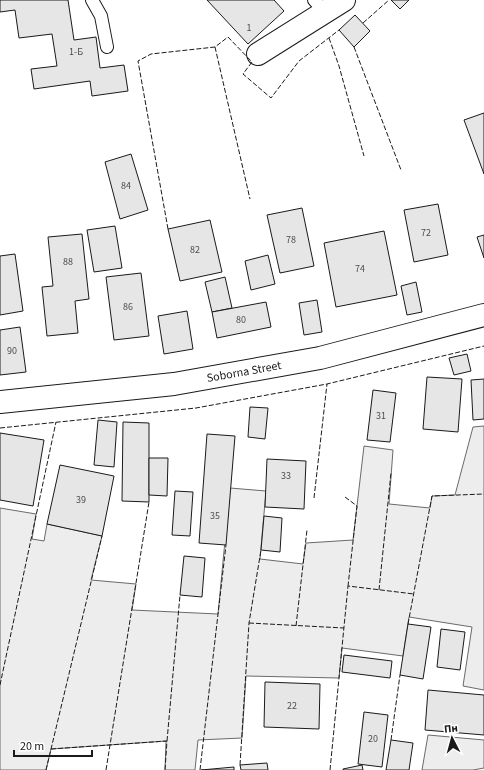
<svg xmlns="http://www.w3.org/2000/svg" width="484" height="770" viewBox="0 0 484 770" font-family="'Source Sans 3',sans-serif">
<rect width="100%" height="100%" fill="#fff"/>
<g fill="#ededed" stroke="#6a6a6a">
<polygon points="484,426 484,690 463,686 472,627 409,617 403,656 342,648 339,678 246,676 242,738 198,740 195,770 165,770 166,741 51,749 46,770 0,770 0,508 36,514 32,539 44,541 47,524 102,536 91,580 136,584 132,610 218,614 230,488 266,491 260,559 303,564 306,543 353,540 364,446 393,450 389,504 430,508 432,496 455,495 473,427"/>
<polygon points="428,735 484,740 484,768 473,770 422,770"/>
</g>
<g fill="#e6e6e6" stroke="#1a1a1a">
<polygon points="0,0 68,0 74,40 96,37 100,68 124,65 128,91 92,96 90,81 34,89 31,69 57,66 52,34 19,38 15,10 0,12"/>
<polygon points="207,0 274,0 284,11 248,44"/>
<polygon points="391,0 409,0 400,9"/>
<polygon points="355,15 370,31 354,47 339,30"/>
<polygon points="484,113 484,174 464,120"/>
<polygon points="131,154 148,210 120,219 105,162"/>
<polygon points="438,204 448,255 414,262 404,210"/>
<polygon points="302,208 314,266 280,273 267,215"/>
<polygon points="210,220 222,272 180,281 168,229"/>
<polygon points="115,226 122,268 94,272 87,230"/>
<polygon points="384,231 397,295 336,307 324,243"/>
<polygon points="82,234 89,299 75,301 78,333 47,336 42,287 53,286 48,237"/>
<polygon points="484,235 484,258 477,237"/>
<polygon points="15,254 23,311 0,315 0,256"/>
<polygon points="268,255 275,284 251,290 245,261"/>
<polygon points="141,273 149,336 114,340 106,277"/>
<polygon points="225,277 232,308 212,312 205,282"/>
<polygon points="416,282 422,312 407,315 401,286"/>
<polygon points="317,300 322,332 304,335 299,303"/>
<polygon points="266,302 271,327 217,338 212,312"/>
<polygon points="187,311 193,349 164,354 158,316"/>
<polygon points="20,327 26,372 0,375 0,330"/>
<polygon points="467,354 471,371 454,375 449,358"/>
<polygon points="427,377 462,379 458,432 423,429"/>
<polygon points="484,379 484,419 473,420 471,380"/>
<polygon points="373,390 396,393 390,442 367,440"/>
<polygon points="250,407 268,408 265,439 248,437"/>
<polygon points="98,420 117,422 114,467 94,465"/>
<polygon points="123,422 149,423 149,502 122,501"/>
<polygon points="0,433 44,440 33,506 0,500"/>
<polygon points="207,434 235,436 226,545 199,543"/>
<polygon points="149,458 168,458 167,496 149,495"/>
<polygon points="267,459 306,461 304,509 265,507"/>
<polygon points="60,465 114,476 102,536 47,524"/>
<polygon points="175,491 193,492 190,536 172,535"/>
<polygon points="264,516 282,518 280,552 261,550"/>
<polygon points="184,556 205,558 202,597 180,595"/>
<polygon points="408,624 431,627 423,679 400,675"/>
<polygon points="441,629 465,632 460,670 437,667"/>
<polygon points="344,655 392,661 390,678 342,672"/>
<polygon points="265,682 320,684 319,729 264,727"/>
<polygon points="428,690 484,695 484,735 425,730"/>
<polygon points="364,712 388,715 382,767 358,764"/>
<polygon points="391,740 413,743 409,770 386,770"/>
<polygon points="267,763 268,770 241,770 240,765"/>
<polygon points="362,765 363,770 343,770 343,769"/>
<polygon points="234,767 234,770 201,770"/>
</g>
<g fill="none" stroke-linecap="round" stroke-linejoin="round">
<defs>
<g id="lane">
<polyline points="92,0 101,16 107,47"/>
<polyline points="314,0 325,12"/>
</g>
<polyline id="street" points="258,54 344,0"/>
<g id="primary">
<path id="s1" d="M0 402 174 384 320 358 484 315"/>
</g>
</defs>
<use href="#lane" stroke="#1a1a1a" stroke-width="14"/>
<use href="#street" stroke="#1a1a1a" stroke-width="24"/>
<use href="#primary" stroke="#1a1a1a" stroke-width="24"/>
<use href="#lane" stroke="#fff" stroke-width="12"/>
<use href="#street" stroke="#fff" stroke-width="22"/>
<use href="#primary" stroke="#fff" stroke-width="22"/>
<g stroke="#1a1a1a" stroke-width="1" stroke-dasharray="5 2" stroke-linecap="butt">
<polyline points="363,23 389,0"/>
<polyline points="329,38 339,66 364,156"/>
<polyline points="215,47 250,199"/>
<polyline points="354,47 401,170"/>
<polyline points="168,229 138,61 151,54 215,47 228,37 252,62 243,74 271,98 299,61 339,30"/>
<polyline points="0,428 196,408 327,384 484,346"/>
<polyline points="345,497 357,506 348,586"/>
<polyline points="314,498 327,384"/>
<polyline points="379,590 391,473"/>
<polyline points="249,623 344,628"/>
<polyline points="408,624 432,496 484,494"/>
<polyline points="296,626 307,530"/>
<polyline points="0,685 56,422"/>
<polyline points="391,740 400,675"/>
<polyline points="167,741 180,595"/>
<polyline points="51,749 167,741 165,770"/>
<polyline points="240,765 249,623 261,550"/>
<polyline points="46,770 102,536"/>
<polyline points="106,770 149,502"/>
<polyline points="200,770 226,545"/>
<polyline points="330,770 348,586 414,594"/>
</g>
</g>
<g text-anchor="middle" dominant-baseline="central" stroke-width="3" stroke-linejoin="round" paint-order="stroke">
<g font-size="10" fill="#4d4d4d">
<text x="249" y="28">1</text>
<text x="76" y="52">1-Б</text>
<text x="126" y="186">84</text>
<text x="426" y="233">72</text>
<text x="291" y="240">78</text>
<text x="195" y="250">82</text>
<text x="68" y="262">88</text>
<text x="360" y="269">74</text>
<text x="128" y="307">86</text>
<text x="241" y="320">80</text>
<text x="12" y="351">90</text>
<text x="381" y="416">31</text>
<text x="286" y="476">33</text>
<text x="81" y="500">39</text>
<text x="215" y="516">35</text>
<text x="292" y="706">22</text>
<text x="373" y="739">20</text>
</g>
<g font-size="12" fill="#1a1a1a" stroke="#fff">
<text stroke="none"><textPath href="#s1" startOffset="246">Soborna Street</textPath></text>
</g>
</g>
<g transform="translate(452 738) rotate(354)" stroke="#ffffff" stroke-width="3" paint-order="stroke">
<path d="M0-3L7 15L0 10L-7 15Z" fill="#1a1a1a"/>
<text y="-6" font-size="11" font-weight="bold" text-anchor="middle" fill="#1a1a1a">Пн</text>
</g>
<path d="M14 750v6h78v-6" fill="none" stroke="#1a1a1a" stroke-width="2"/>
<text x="20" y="750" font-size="12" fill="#1a1a1a" stroke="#ffffff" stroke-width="3" paint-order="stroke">20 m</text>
</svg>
